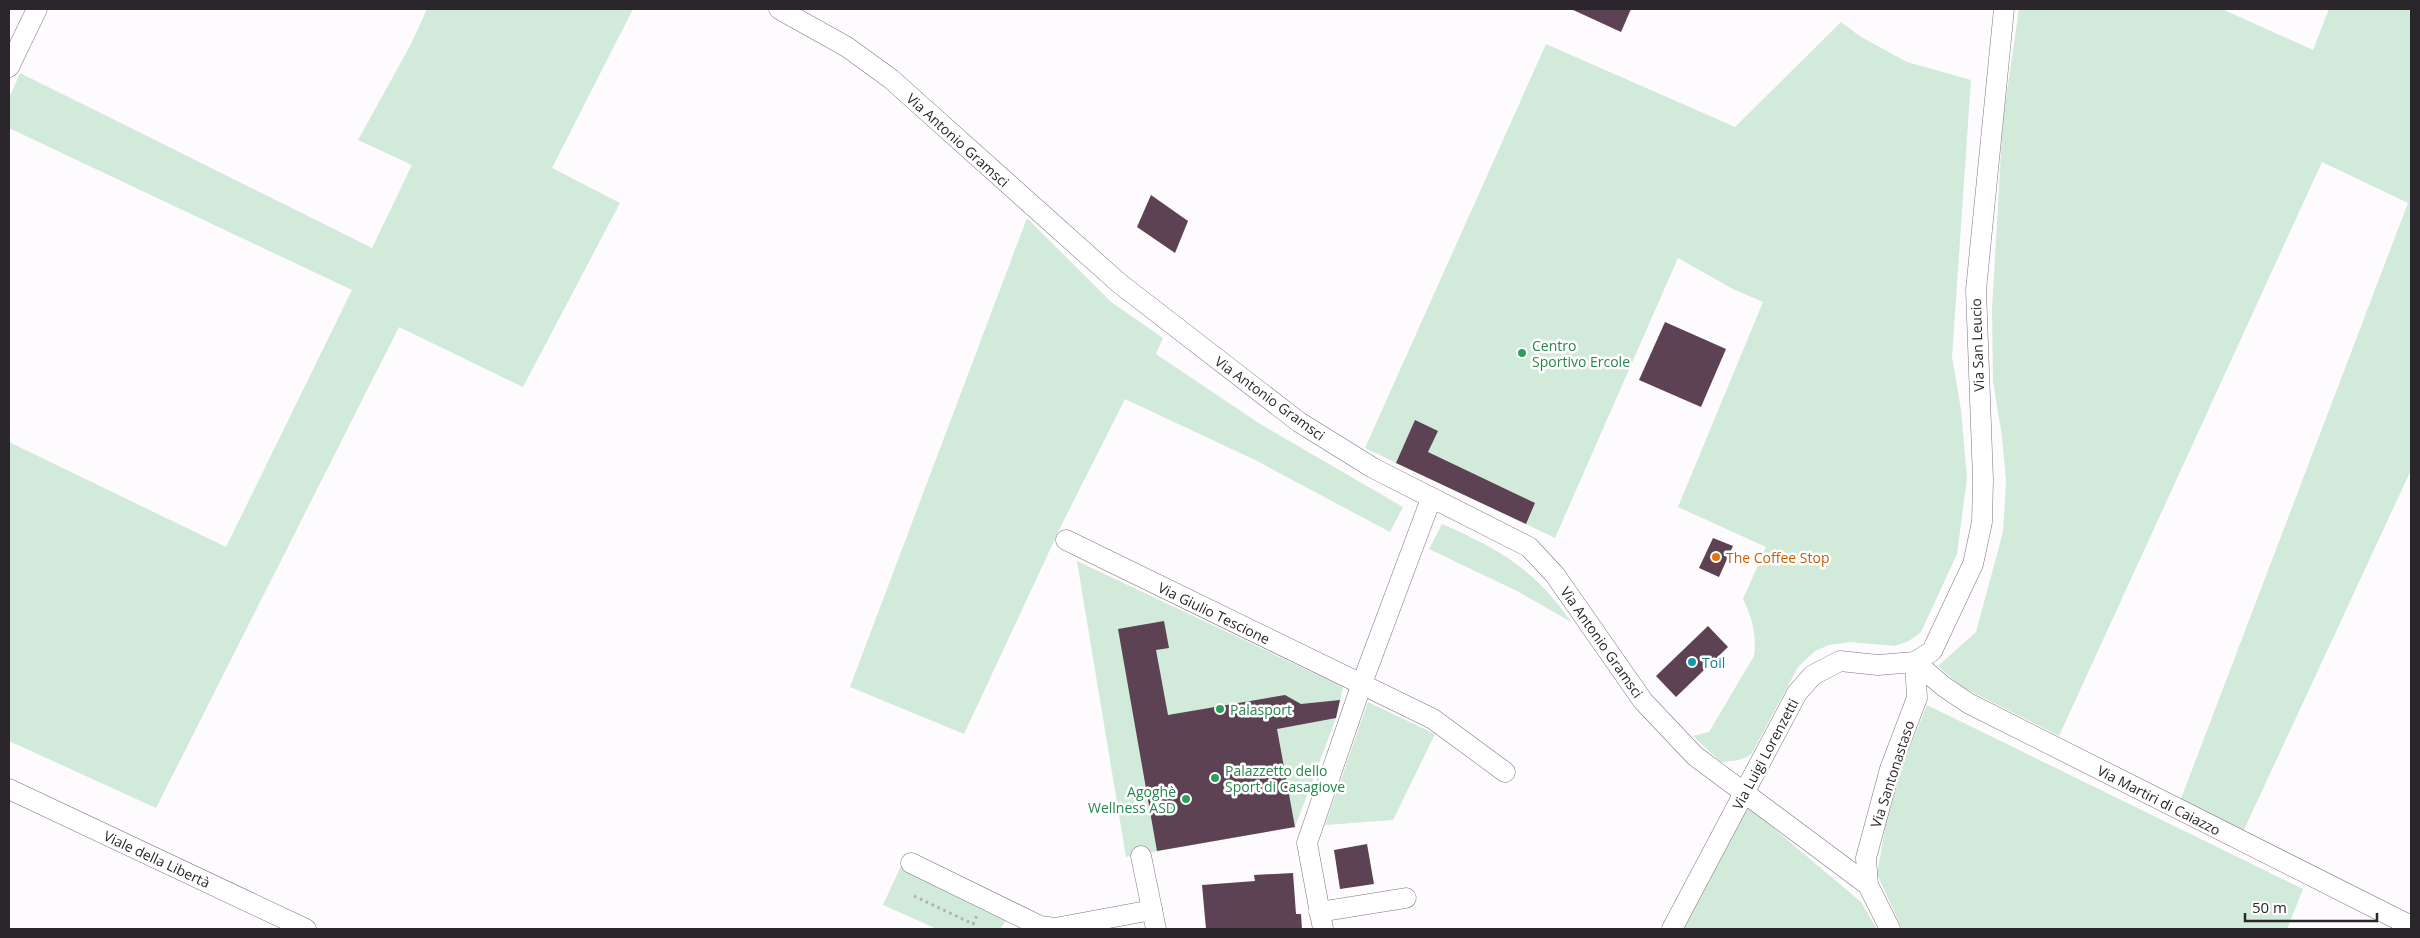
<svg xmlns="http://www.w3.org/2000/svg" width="2420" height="938" viewBox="0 0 2420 938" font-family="'Open Sans',sans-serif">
<rect width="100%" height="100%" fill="#fdfbfe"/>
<g fill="#d2eada">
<polygon points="427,9 633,9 552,168 620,203 523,387 399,327 156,808 9,741 9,442 226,547 352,290 9,128 9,98 20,73 372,248 412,165 358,140 411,44"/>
<polygon points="2019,9 2222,9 2313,50 2329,9 2411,9 2411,470 2242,834 2179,804 2408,203 2322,162 2059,736 1962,687 1938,666 1976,632 2003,532 2006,481 2002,436 1993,382 1992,309 2003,118"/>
<path d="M1841 22 1861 37 1907 62 1971 80 1952 357 1961 410 1967 478 1957 554 1921 632 1909 641 1895 646 1850 642 1829 645 1815 651 1798 667 1752 753C1744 761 1733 761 1721 762L1693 736 1709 732 1754 656C1757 635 1752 618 1743 599L1766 547 1678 507 1763 302 1733 289 1678 258 1555 538 1365 448 1546 44 1735 127Z"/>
<polygon points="1027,218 1111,302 1163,338 1156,354 1260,424 1403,507 1390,532 1255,460 1125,399 1062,524 964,734 850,687"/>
<path d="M1442 524C1498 548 1537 571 1571 622L1517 591 1429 549Z"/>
<polygon points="1077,561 1343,687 1336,718 1295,827 1126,857"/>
<polygon points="1368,702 1435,734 1393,820 1325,825"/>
<polygon points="1927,705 2303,889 2287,929 1902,929 1877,874 1889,806 1897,779"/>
<polygon points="1747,806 1861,902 1877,929 1683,929"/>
<polygon points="901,866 1008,918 1000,929 937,929 883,905"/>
</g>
<g fill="#5c4252">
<polygon points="1571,9 1631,9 1621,32"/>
<polygon points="1151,195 1188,221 1175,253 1137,227"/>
<polygon points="1665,322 1726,349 1701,407 1639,380"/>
<polygon points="1415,420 1438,431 1428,452 1535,503 1526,524 1396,463"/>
<polygon points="1713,538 1733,546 1719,577 1699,568"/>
<polygon points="1164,621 1169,648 1156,650 1168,715 1285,695 1301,704 1340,700 1336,718 1277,729 1295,827 1157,851 1118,629"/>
<polygon points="1708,626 1728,647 1676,697 1656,676"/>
<polygon points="1367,844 1374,884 1340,889 1334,850"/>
<polygon points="1293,873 1296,914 1301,914 1302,929 1206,929 1202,885 1255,881 1254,875"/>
</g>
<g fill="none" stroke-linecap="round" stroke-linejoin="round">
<defs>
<g id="minor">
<polyline points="779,9 847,47 891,79 1119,283 1299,422 1373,468 1529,547 1555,575 1643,701 1695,756 1868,885"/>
<polyline points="9,67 37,9"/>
<polyline points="1066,540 1433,719 1505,772"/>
<polyline points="1915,662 1943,686 1968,703 2411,926"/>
<polyline points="9,789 306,929"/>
<polyline points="1141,856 1156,929"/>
<polyline points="911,863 1040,926 1055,928 1152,910"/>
<polyline points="1319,912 1406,898"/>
<polyline points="1323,929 1307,843 1361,686 1431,499"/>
<polyline points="1672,929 1797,693 1813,675 1840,661 1878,665 1915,662 1932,651 1973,564 1982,522 1983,480 1976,290 2004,9"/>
<polyline points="1890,929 1868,885 1866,858 1890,769 1917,698 1915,662"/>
</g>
</defs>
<use href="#minor" stroke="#7e7482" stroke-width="21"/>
<polyline stroke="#b2afb3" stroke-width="3" stroke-dasharray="2.5 4" stroke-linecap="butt" points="914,896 973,924 977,915"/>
<use href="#minor" stroke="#fff" stroke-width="20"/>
</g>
<g fill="#2e9e5b" stroke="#fff" stroke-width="2">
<circle cx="1522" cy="353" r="5"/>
<circle cx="1220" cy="709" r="5"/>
<circle cx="1215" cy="778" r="5"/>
<circle cx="1186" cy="799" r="5"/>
</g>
<circle fill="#e8710a" stroke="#fff" stroke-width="2" cx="1716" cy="557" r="5"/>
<circle fill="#0f9aa8" stroke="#fff" stroke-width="2" cx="1692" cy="662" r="5"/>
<g text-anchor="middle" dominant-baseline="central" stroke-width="5" stroke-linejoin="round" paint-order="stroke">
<g font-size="14" fill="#2a262b" stroke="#fff">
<text transform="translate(958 140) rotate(42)">Via Antonio Gramsci</text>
<text transform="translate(1977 345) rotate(-92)">Via San Leucio</text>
<text transform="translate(1270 398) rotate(36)">Via Antonio Gramsci</text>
<text transform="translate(1214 613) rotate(26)">Via Giulio Tescione</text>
<text transform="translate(1602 642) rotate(55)">Via Antonio Gramsci</text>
<text transform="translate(1765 754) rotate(-62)">Via Luigi Lorenzetti</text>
<text transform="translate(1892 774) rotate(-72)">Via Santonastaso</text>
<text transform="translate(2159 800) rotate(27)">Via Martiri di Caiazzo</text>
<text transform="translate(157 859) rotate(25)">Viale della Libertà</text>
</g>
<g font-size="14" fill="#27864d" stroke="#fff" text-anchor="start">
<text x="1532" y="345">Centro<tspan x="1532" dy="16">Sportivo Ercole</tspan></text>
<text x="1230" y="709">Palasport</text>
<text x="1225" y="770">Palazzetto dello<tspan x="1225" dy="16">Sport di Casagiove</tspan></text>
<text x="1176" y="791" text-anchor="end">Agoghè<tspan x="1176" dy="16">Wellness ASD</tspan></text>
</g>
<g font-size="14" fill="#c56008" stroke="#fff" text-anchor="start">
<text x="1726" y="557">The Coffee Stop</text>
</g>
<g font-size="14" fill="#0d838f" stroke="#fff" text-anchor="start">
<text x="1702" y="662">Toil</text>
</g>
</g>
<rect width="2420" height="938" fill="none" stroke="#2a262b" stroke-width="20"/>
<path d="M2245 913v8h132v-8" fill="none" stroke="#2a262b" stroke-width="2.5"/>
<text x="2252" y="913" font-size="15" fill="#2a262b" stroke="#ffffff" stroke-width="4" paint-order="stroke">50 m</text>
</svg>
